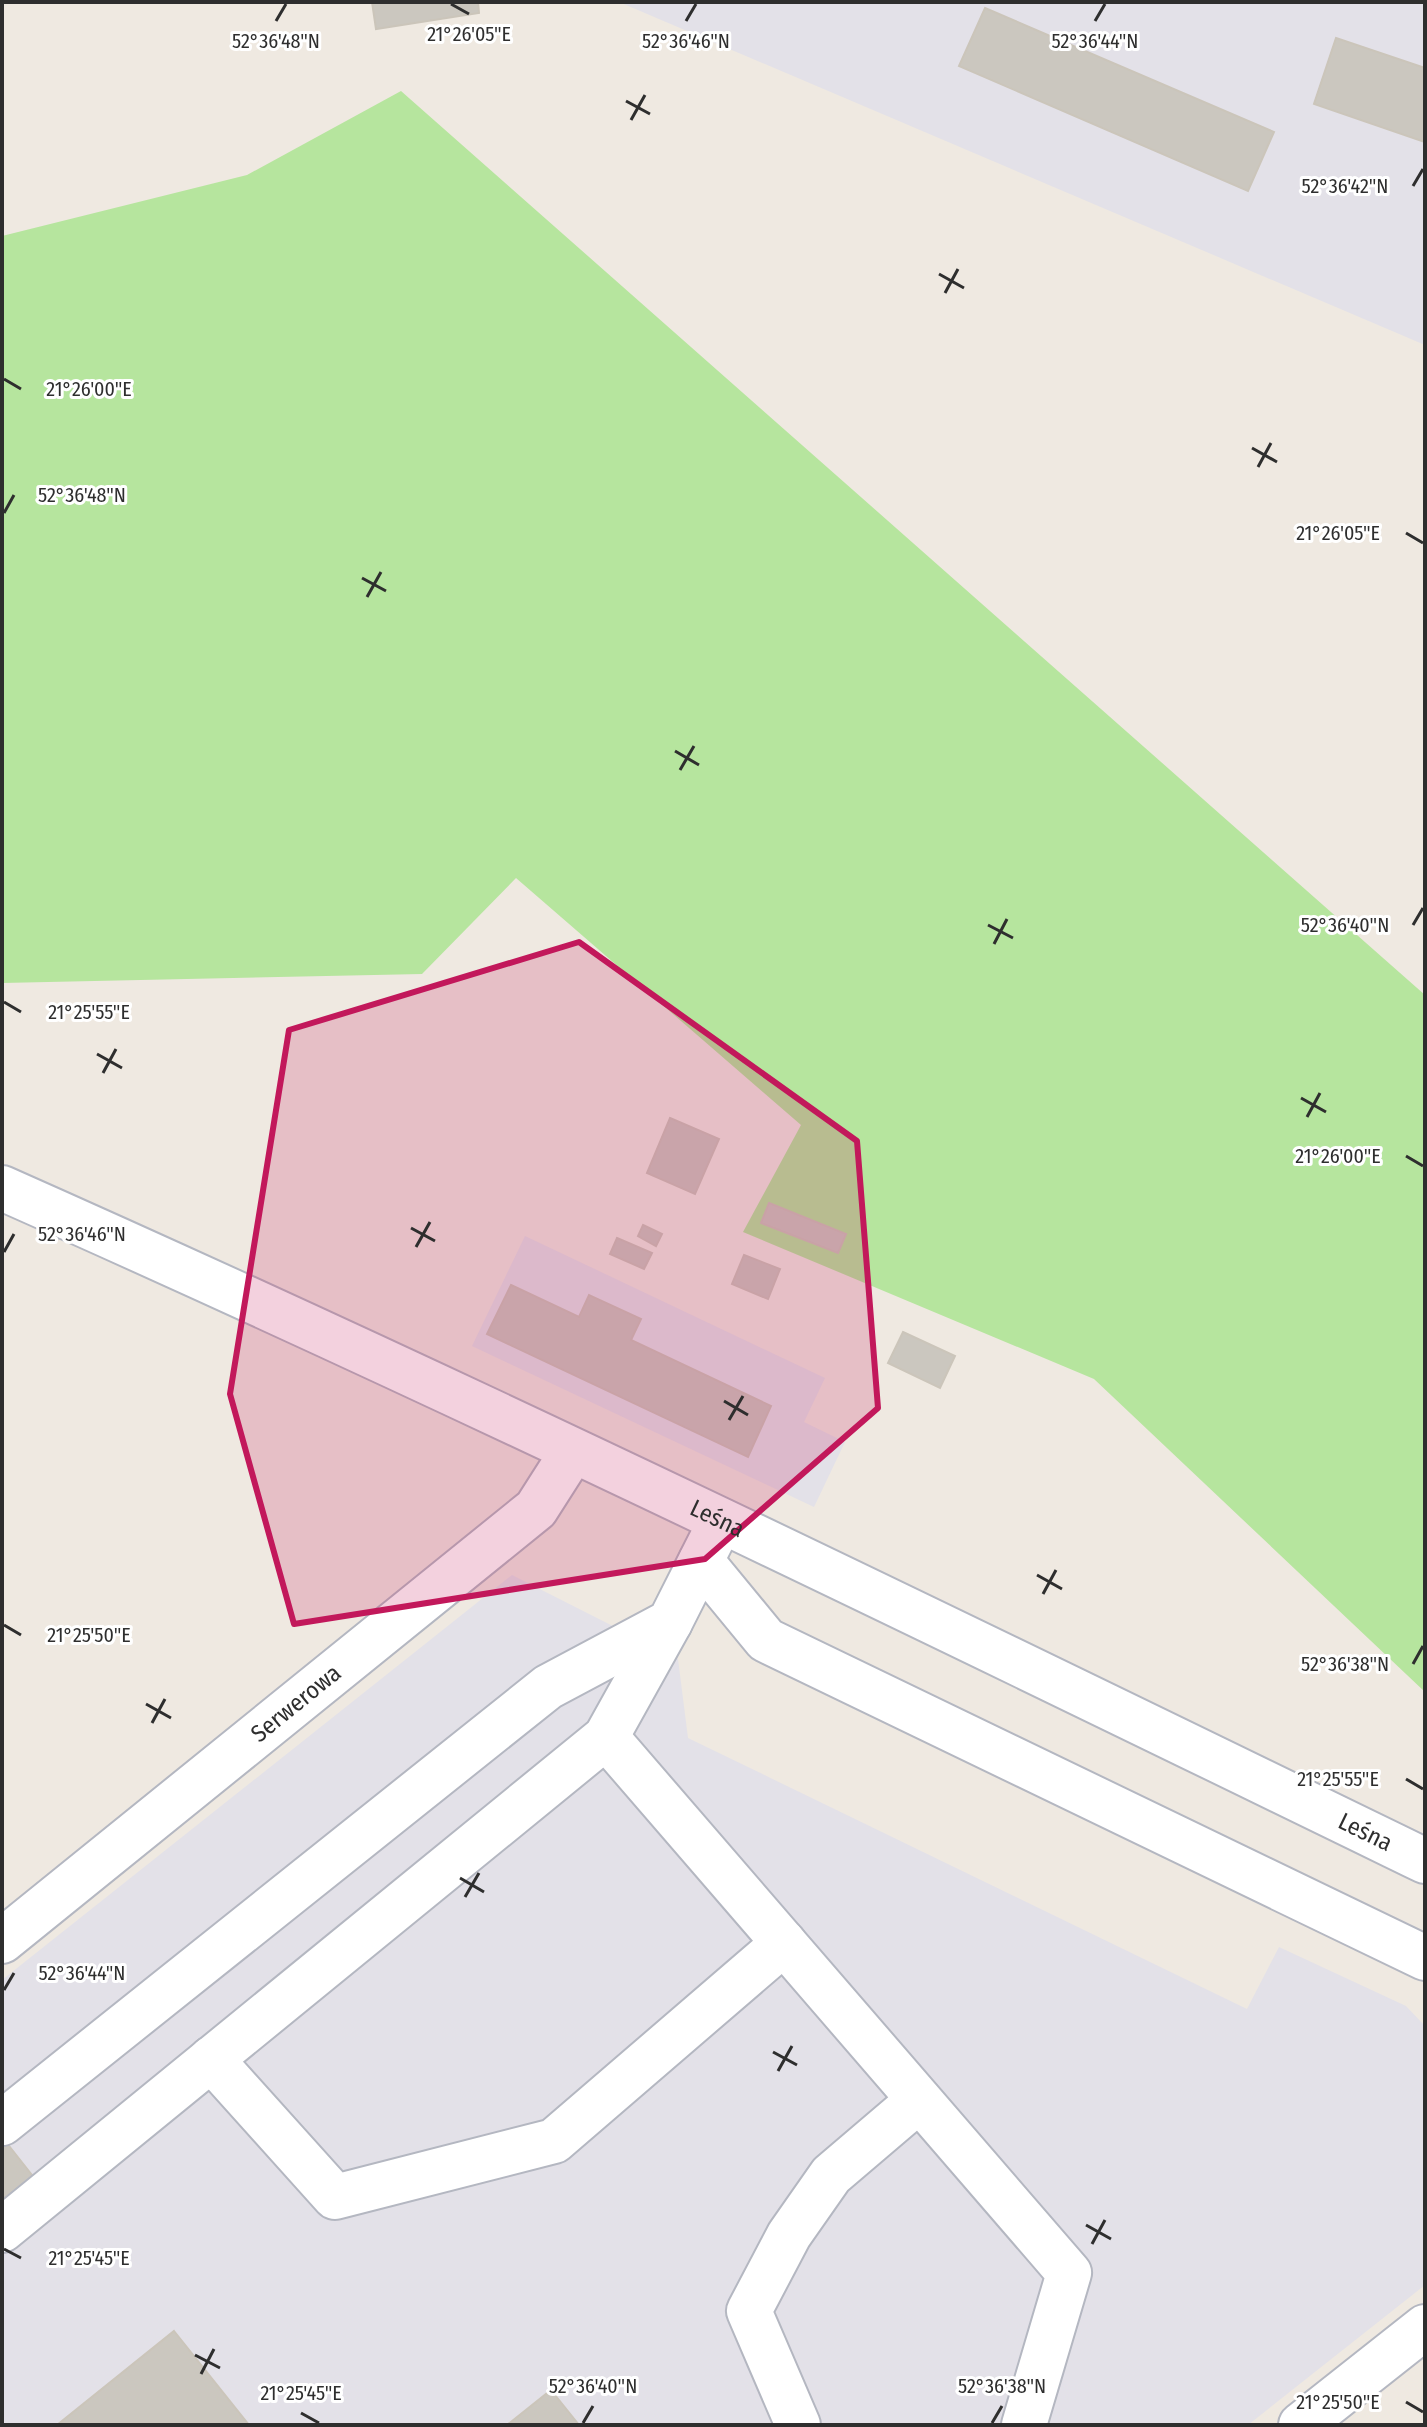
<svg xmlns="http://www.w3.org/2000/svg" width="1427" height="2427" viewBox="0 0 1427 2427" font-family="'Fira Sans Condensed',sans-serif">
<rect width="100%" height="100%" fill="#efe9e1"/>
<g fill="#e3e1e8">
<polygon points="619,2 1425,2 1425,345"/>
<polygon points="525,1236 825,1378 804,1422 845,1442 814,1507 472,1346"/>
<polygon points="512,1575 678,1659 688,1738 1247,2009 1279,1947 1406,2006 1425,2026 1425,2285 1248,2425 2,2425 2,1980"/>
</g>
<polygon fill="#b6e59e" points="401,91 1425,995 1425,1692 1094,1379 743,1232 801,1125 516,878 422,974 2,983 2,236 247,175"/>
<g fill="#cbc7bf" stroke="#cbc5ba" stroke-width="2">
<polygon points="372,2 478,2 479,13 376,29"/>
<polygon points="985,8 1274,132 1248,191 959,66"/>
<polygon points="1336,38 1425,68 1425,142 1314,104"/>
<polygon points="670,1118 719,1139 695,1194 647,1173"/>
<polygon points="769,1203 846,1234 838,1253 761,1223"/>
<polygon points="643,1225 662,1234 656,1246 638,1236"/>
<polygon points="617,1238 652,1253 644,1269 610,1254"/>
<polygon points="744,1255 780,1269 768,1299 732,1284"/>
<polygon points="511,1285 579,1317 589,1295 641,1319 631,1340 771,1406 748,1457 487,1334"/>
<polygon points="903,1332 955,1356 940,1388 888,1363"/>
<polygon points="2,2137 58,2208 30,2231 2,2195"/>
<polygon points="174,2331 249,2425 57,2425"/>
<polygon points="551,2390 579,2425 507,2425"/>
</g>
<g fill="none" stroke-linecap="round" stroke-linejoin="round">
<defs>
<g id="minor">
<path id="s1" d="M2 1188C482 1401 953 1631 1425 1861"/>
<polyline points="701,1561 766,1640 1425,1958"/>
<polyline points="606,1737 1069,2273 1024,2425"/>
<path id="s2" d="M2 1941 536 1509 573 1451"/>
<polyline points="211,2059 335,2197 554,2141 784,1943"/>
<polyline points="2,2123 548,1687 670,1622 721,1521"/>
<polyline points="2,2230 606,1737 670,1622"/>
<polyline points="798,2425 749,2311 789,2235 831,2175 919,2100"/>
<polyline points="1301,2425 1425,2327"/>
</g>
</defs>
<use href="#minor" stroke="#b4b7c1" stroke-width="48"/>
<use href="#minor" stroke="#fff" stroke-width="44"/>
</g>
<path fill="#c2185b" fill-opacity="0.2" stroke="#c2185b" stroke-width="6" stroke-linejoin="round" d="M579 942 857 1141 878 1408 705 1559 294 1624 230 1394 289 1030Z"/>
<path fill="none" stroke="#2e2e2e" stroke-width="3" d="M451 4 469 14M276 21 286 4M686 21 696 4M1095 21 1105 4M626 101 650 114M631 120 645 95M1413 186 1423 169M939 274 964 288M945 293 958 269M4 379 21 389M1252 448 1277 462M1258 467 1271 443M4 513 14 495M1406 533 1423 543M362 578 386 591M367 597 381 572M675 751 699 765M680 770 694 746M988 925 1013 938M1413 925 1423 908M994 944 1007 919M4 1002 21 1012M97 1054 122 1068M103 1073 116 1049M1301 1098 1326 1112M1307 1117 1320 1093M1406 1156 1423 1166M411 1228 435 1241M416 1247 430 1222M4 1252 14 1234M724 1401 748 1415M729 1420 743 1396M1037 1575 1062 1589M1043 1594 1056 1570M4 1625 21 1635M1413 1664 1423 1646M146 1704 171 1718M152 1723 165 1699M1406 1779 1423 1789M460 1878 484 1892M465 1897 479 1873M4 1990 14 1973M773 2052 797 2065M778 2071 792 2046M1086 2225 1111 2239M1092 2244 1105 2220M4 2249 21 2258M195 2355 220 2368M201 2374 214 2349M1406 2402 1423 2412M301 2413 319 2423M583 2423 593 2406M992 2423 1002 2406"/>
<g text-anchor="middle" dominant-baseline="central" stroke-width="6" stroke-linejoin="round" paint-order="stroke">
<g font-size="24" fill="#2e2e2e" stroke="#fff">
<text stroke="none"><textPath href="#s1" startOffset="788">Leśna</textPath></text>
<text stroke="none"><textPath href="#s2" startOffset="378">Serwerowa</textPath></text>
<text stroke="none"><textPath href="#s1" startOffset="1508">Leśna</textPath></text>
</g>
</g>
<g font-size="20" text-anchor="middle" fill="#2e2e2e" stroke="#fff" stroke-width="6" stroke-linejoin="round" paint-order="stroke">
<text x="469" y="41">21°26'05"E</text>
<text x="276" y="48">52°36'48"N</text>
<text x="686" y="48">52°36'46"N</text>
<text x="1095" y="48">52°36'44"N</text>
<text x="1345" y="193">52°36'42"N</text>
<text x="89" y="396">21°26'00"E</text>
<text x="82" y="502">52°36'48"N</text>
<text x="1338" y="540">21°26'05"E</text>
<text x="1345" y="932">52°36'40"N</text>
<text x="89" y="1019">21°25'55"E</text>
<text x="1338" y="1163">21°26'00"E</text>
<text x="82" y="1241">52°36'46"N</text>
<text x="89" y="1642">21°25'50"E</text>
<text x="1345" y="1671">52°36'38"N</text>
<text x="1338" y="1786">21°25'55"E</text>
<text x="82" y="1980">52°36'44"N</text>
<text x="89" y="2265">21°25'45"E</text>
<text x="593" y="2393">52°36'40"N</text>
<text x="1002" y="2393">52°36'38"N</text>
<text x="301" y="2400">21°25'45"E</text>
<text x="1338" y="2409">21°25'50"E</text>
</g>
<rect width="1427" height="2427" fill="none" stroke="#2e2e2e" stroke-width="8"/>
</svg>
